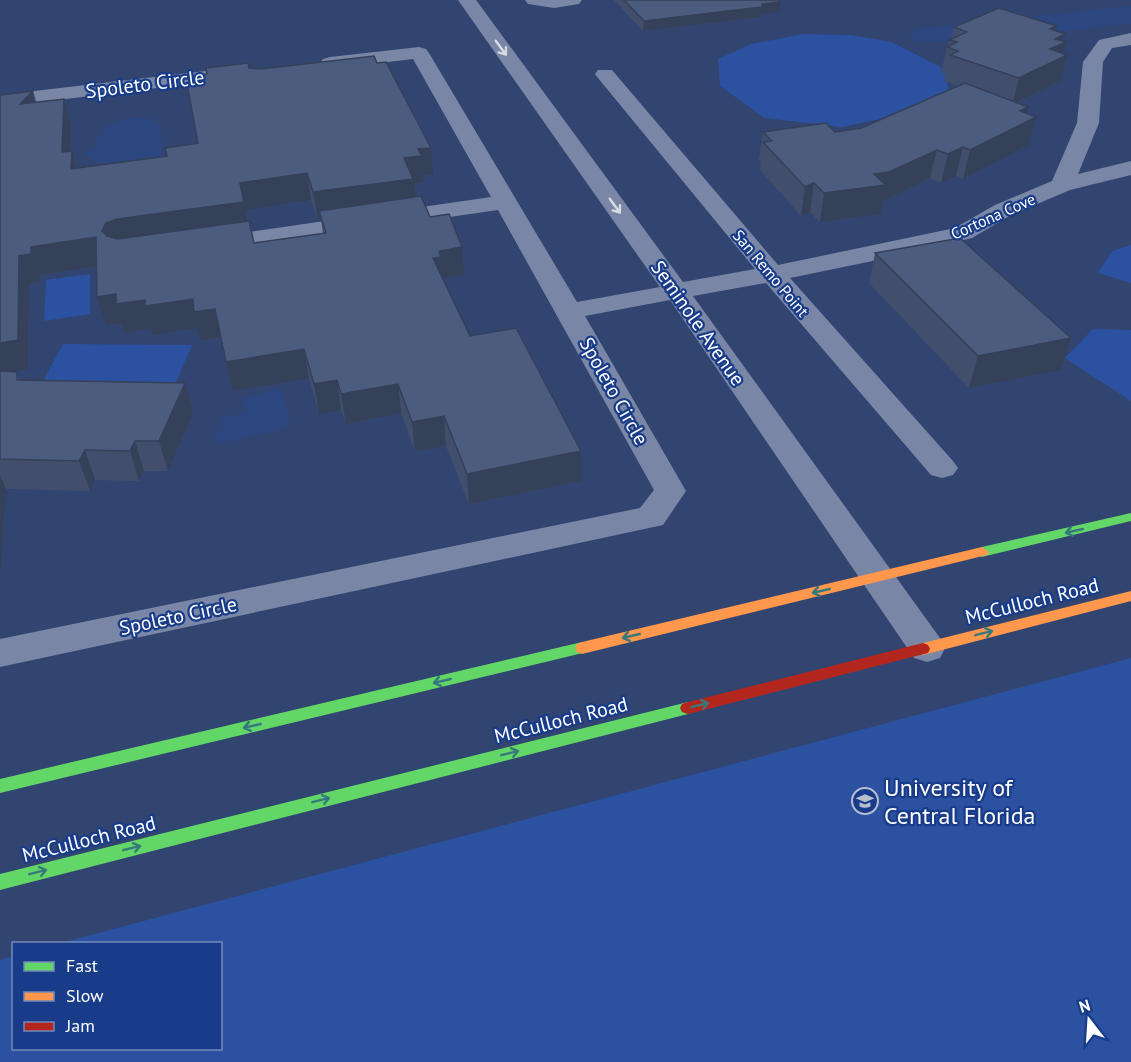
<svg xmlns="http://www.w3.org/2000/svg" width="1131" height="1062" viewBox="0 0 1131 1062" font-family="'PT Sans',sans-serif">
<rect width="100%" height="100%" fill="#324570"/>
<g fill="#2b51a0">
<polygon points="804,34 851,35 892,42 944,69 950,94 921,111 842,127 765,118 720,86 718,59 751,44"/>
<polygon points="1131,245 1131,283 1098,273 1112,251"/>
<polygon points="90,274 90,314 44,321 46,280"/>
<polygon points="1093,329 1131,330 1131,401 1065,358"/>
<polygon points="63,344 192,345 174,387 40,387"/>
<polygon points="1131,658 1131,1062 0,1062 0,960 13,956 14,1048 220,1048 220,944 61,943"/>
</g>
<g fill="#2c467f">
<polygon points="1131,6 1131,23 1045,34 940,42 914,41 909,35 917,29"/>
<path d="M138 117 151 118 161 128 163 158C145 161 122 168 104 164 97 162 90 156 83 153L92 150C103 125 111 121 138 117Z"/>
<polygon points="281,388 290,422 285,429 218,444 215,431 221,429 219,418 246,413 243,398"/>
</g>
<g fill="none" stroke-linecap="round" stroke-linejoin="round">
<g fill="#7986a5" fill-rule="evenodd">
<polygon points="458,0 476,0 683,282 755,269 598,78 595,74 598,70 612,70 778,265 955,228 995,205 1052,181 1077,123 1083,62 1099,40 1131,33 1131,45 1112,48 1103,62 1099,123 1078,174 1131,161 1131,175 1070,190 1011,215 972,238 897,256 790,278 953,461 958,468 953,475 942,478 931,475 766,283 693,296 940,638 945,648 940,658 927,662 914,658 670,300 585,316 686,491 663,525 0,667 0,639 640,508 654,490 498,210 207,252 198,250 195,245 198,240 207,238 491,197 413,59 330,69 323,67 320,63 323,59 330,57 419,47 426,49 429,53 577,302 660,287"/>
<polygon points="525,0 582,0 579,4 554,8 528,4"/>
<polygon points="240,67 247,69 250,73 247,77 0,107 0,95"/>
</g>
<g fill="#63d668" fill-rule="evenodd">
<polygon points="1131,513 1131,521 982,557 975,552 982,547"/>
<polygon points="582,642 587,644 589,648 587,652 0,793 0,779"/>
<polygon points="688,702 694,704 696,708 694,712 688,714 0,890 0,874"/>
</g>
<g fill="#ff974d" fill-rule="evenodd">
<polygon points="982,547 989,552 987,555 582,654 577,652 575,648 577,644 582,642"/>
<polygon points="1131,591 1131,601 923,655 918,653 916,649 918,645 923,643"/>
</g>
<polygon fill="#b3261e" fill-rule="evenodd" points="923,643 928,645 930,649 928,653 688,714 682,712 680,708 682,704 688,702"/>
</g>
<g fill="#414f6d" fill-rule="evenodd">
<polygon points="614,0 777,0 779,12 761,14 761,17 643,31"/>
<polygon points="954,27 1056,31 1063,41 1066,42 1063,53 1060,81 1017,103 1026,113 1028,145 963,179 956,176 941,183 930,178 883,201 881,214 820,222 810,212 801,216 760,170 761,162 759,160 763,132 835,132 861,128 958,86 944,81 946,74 941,73 947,47 948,46 949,40 951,39"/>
<path d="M249 68 433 174 423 175 424 182 414 184 415 197 430 217 464 275 443 278 470 336 581 451V481L469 504 446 446 415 451 401 413 346 424 341 410 319 414 309 378 233 391 221 338 201 341 198 328 153 335 151 328 125 333 122 323 106 325 96 266 40 275V282L29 284 28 369 13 372H17L20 380 193 413 168 471H144L139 481 95 480 90 491 6 489 0 578V95L36 102 64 99 71 124V151H72L77 168 167 156 198 143 197 83ZM311 200 318 219H321L323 233 254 243 246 210Z"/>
<polygon points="875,253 1071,338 1061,370 969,388 869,283"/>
</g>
<g fill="#354059">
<polygon points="780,2 779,12 761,14 761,17 643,31 644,21"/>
<polygon points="1057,26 1051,49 1055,39 1065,34 1062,44 1066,42 1062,57 1067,55 1060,81 1012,105 1019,78 1050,29"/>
<polygon points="33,91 40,116 20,104"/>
<polygon points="64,99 71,124 70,178 62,152"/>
<polygon points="1028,107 1023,123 1036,117 1028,145 963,179 970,150 1020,111"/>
<polygon points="963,147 956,176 941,183 948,154"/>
<polygon points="431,148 433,174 423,175 424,182 414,184 416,205 319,211 321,219 318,219 313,192 404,158 418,149"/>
<polygon points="937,150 930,178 883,201 881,214 820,222 824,193"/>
<polygon points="72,151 79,177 71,169"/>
<polygon points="307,173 311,200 246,210 249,229 114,251 102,231 106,223 117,219 240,183"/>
<polygon points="814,183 810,212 801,216 805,187"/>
<polygon points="96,237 104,265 40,275 40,282 29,284 28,369 0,374 0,343 19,256 31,247"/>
<polygon points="462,247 464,275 443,278 433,258 439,251"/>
<polygon points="116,294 193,299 215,309 222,337 201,341 198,328 153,335 151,328 125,333 122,323 106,325 97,297"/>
<polygon points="1071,338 1061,370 969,388 978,356"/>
<polygon points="304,349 309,378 233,391 226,362"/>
<polygon points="337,380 341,410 319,414 314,384"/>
<polygon points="185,383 193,413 168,471 159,441"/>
<polygon points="398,384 401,413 346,424 341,394"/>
<polygon points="444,416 446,446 415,451 412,422"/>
<polygon points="135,441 144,471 139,481 130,451"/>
<polygon points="85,450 95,480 90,491 79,461"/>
<polygon points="581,451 581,481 469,504 467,474"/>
<polygon points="0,475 6,489 0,578"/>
</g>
<g fill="#4c5c7f" stroke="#354059" stroke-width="1.5">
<polygon points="624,0 777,0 780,2 762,4 762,7 644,21"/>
<polygon points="999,8 1057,26 1050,29 1065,34 1055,39 1066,42 1050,49 1067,55 1019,78 950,55 958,51 947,47 957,42 949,40 967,32 954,27"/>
<polygon points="374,56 377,63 386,62 431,148 418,149 422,156 404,158 413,179 313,192 307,173 240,183 244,202 117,219 106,223 102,231 107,236 118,239 249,221 254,243 326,233 319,211 421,196 430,217 449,214 462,247 439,251 441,257 433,258 470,336 516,328 581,451 467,474 444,416 412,422 398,384 341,394 337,380 314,384 304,349 226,362 215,309 194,312 193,299 145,306 145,300 116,304 116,294 97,297 96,237 31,247 31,254 19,256 18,340 0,343 0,95 33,91 20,104 64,99 62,152 72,151 71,169 167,156 165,148 198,143 187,84 197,83 196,76 207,74 206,68 248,63 249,68 261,69"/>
<polygon points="965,83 1028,107 1020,111 1036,117 970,150 963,147 948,154 937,150 889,172 874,174 886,185 824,193 814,183 805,187 763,142 772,141 763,132 826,123 835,132 861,128"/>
<polygon points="960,238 1071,338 978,356 875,253"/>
<polygon points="0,371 17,372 17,380 185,383 159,441 135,441 130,451 85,450 79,461 0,459"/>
</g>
<defs><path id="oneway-shaft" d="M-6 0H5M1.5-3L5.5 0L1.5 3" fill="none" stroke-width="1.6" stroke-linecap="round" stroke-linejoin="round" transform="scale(1.5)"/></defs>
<g stroke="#d7dbe4">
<use href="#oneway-shaft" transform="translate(501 48) rotate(54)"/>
<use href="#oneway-shaft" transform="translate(615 206) rotate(54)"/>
</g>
<g stroke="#36797c">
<use href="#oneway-shaft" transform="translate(1074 531) rotate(167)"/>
<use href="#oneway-shaft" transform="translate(821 591) rotate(167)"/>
<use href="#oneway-shaft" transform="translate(984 633) rotate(-14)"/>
<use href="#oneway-shaft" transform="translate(631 636) rotate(167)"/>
<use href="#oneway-shaft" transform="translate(442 681) rotate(167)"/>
<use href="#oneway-shaft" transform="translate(700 705) rotate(-14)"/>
<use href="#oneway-shaft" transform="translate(252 726) rotate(167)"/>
<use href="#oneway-shaft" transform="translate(510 753) rotate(-14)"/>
<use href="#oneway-shaft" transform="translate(321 800) rotate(-14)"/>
<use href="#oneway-shaft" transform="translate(132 848) rotate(-14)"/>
<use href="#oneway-shaft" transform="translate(38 872) rotate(-14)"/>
</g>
<defs>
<symbol id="university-ring" viewBox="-11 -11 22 22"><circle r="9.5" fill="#183b8a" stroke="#b7becd" stroke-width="1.5"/><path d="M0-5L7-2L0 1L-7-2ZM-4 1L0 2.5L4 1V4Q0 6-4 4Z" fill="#b7becd"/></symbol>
</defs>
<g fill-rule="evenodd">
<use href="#university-ring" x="850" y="786" width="30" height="30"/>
</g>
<g text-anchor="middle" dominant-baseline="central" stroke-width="4.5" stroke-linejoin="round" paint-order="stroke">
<g font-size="16" fill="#fff" stroke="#183b8a">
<text transform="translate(993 216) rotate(-24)">Cortona Cove</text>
<text transform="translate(771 273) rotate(50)">San Remo Point</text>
</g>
<g font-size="20" fill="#fff" stroke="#183b8a">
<text transform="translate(145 84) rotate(-7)">Spoleto Circle</text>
<text transform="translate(698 323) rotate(55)">Seminole Avenue</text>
<text transform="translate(614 391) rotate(61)">Spoleto Circle</text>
<text transform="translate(1032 601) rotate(-14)">McCulloch Road</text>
<text transform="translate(178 616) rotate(-12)">Spoleto Circle</text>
<text transform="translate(561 720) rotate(-14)">McCulloch Road</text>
<text transform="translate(89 839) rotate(-14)">McCulloch Road</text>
</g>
<g font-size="24" fill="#fff" stroke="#183b8a" text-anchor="start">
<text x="884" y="787">University of<tspan x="884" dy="28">Central Florida</tspan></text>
</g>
</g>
<rect x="12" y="942" width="210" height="108" fill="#183b8a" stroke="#7489b9" stroke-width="1.5"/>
<rect x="24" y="962" width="30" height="9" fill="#63d668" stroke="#7489b9" stroke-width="1.5"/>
<text x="66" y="972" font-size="18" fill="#ffffff">Fast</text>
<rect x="24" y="992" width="30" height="9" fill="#ff974d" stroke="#7489b9" stroke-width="1.5"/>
<text x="66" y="1002" font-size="18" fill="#ffffff">Slow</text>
<rect x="24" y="1022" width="30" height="9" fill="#b3261e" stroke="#7489b9" stroke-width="1.5"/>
<text x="66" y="1032" font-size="18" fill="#ffffff">Jam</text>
<g transform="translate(1089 1020) rotate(343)" stroke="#183b8a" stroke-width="4.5" paint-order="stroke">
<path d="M0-4.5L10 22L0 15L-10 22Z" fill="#ffffff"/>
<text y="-9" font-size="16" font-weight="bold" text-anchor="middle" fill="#ffffff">N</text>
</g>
</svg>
